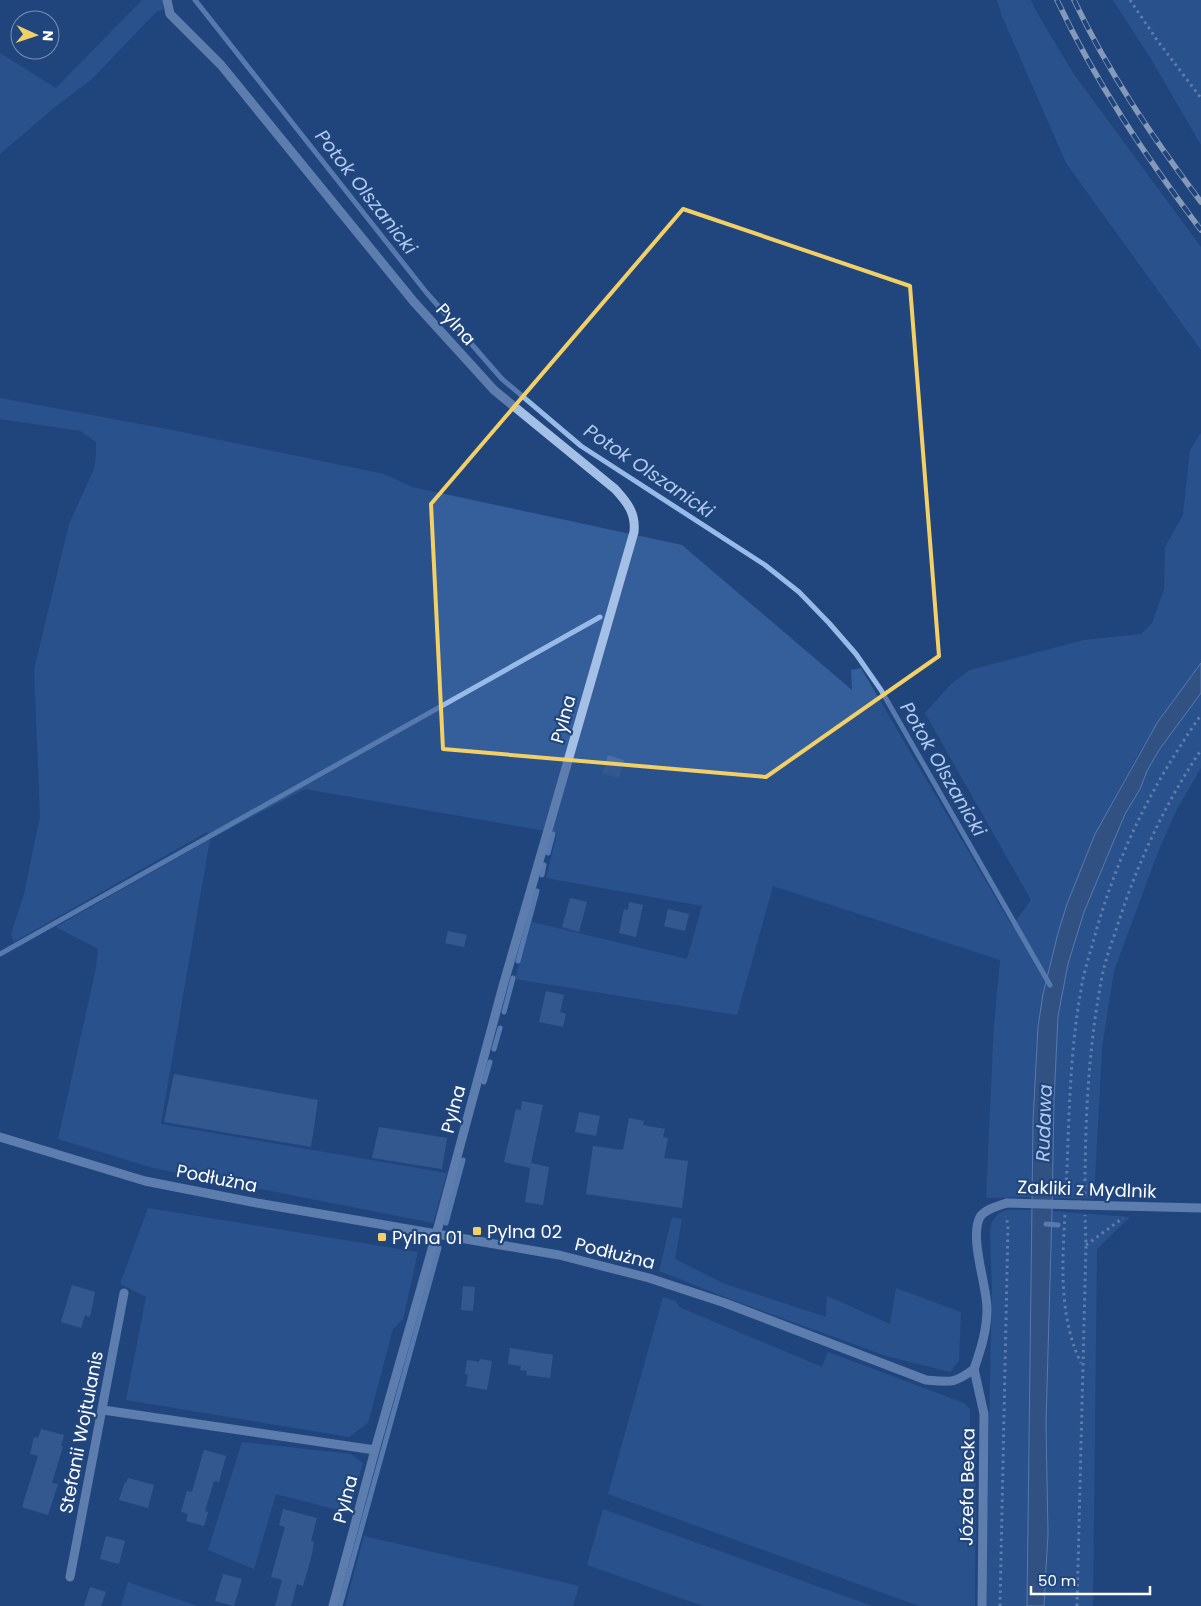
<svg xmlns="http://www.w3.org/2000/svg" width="1201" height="1606" viewBox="0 0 1201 1606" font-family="Poppins,sans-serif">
<rect width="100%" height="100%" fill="#21467d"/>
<g fill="#345f9b">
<polygon points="142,0 163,0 163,9 156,12 92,79 55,107 0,154 0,53 56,88"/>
<polygon points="997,0 1031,0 1036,11 1073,73 1201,247 1201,350 1066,163 1002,16"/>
<polygon points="1113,0 1201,0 1201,145 1151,59"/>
<polygon points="0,398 167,429 384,474 412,487 682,545 852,690 851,670 861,668 1012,926 1031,900 925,713 951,684 970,670 1084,640 1141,634 1152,623 1164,589 1165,547 1183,515 1190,450 1201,433 1201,663 1157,723 1140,751 1095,834 1067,904 1058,933 1043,994 1038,1027 1033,1121 1032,1197 986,1198 994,1024 1000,960 773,886 737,1015 515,979 532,922 687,959 702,906 546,878 557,833 305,789 210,839 161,1124 447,1173 433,1223 153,1168 58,1139 96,968 98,949 56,927 210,839 207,832 14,942 11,934 24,894 40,817 34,670 69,524 94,469 96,454 96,442 80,431 0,419"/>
<polygon points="1201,693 1201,768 1177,809 1158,852 1114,971 1102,1048 1094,1199 1052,1198 1056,1038 1058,1016 1068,964 1084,912 1108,852 1128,808 1140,789 1146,771 1159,750"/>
<polygon points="148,1208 418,1252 403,1319 393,1329 368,1423 349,1437 126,1400 146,1297 120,1284"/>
<polygon points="1006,1210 1032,1210 1027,1606 985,1606 992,1291 990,1232 992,1222 998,1214"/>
<polygon points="1052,1211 1130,1217 1097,1249 1093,1606 1044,1606 1048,1535 1046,1423"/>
<polygon points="672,1217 682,1219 675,1259 725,1284 826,1317 827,1296 890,1324 896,1288 961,1312 959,1361 950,1372 886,1356 730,1299 659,1271"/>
<polygon points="663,1297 676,1301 679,1307 822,1367 828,1352 964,1403 970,1409 970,1427 976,1431 975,1606 919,1606 608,1494"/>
<polygon points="242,1442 351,1454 363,1463 349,1513 276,1494 254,1569 208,1550"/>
<polygon points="603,1509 872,1606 703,1606 587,1565"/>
<polygon points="364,1536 579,1586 573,1606 345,1606"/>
<polygon points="128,1582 197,1606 121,1606"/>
</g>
<polygon fill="#446088" stroke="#98bae8" points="1201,663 1201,693 1159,750 1147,771 1140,789 1125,814 1084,912 1068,964 1058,1016 1054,1101 1052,1211 1046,1423 1048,1534 1044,1606 1027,1606 1033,1121 1038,1027 1043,994 1058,933 1067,904 1095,834 1157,723"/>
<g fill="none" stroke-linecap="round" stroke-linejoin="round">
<g stroke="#98bae8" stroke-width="5">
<polyline points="195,0 426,292 502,379 581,446 765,565 799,592 829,623 856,654 881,690 1050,985"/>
<polyline points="548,853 553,834"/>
<polyline points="542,875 544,865"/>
<polyline points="0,954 600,617"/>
<polyline points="518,961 537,891"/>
<polyline points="504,1012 513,978"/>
<polyline points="494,1049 500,1028"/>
<polyline points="484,1082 490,1062"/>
<polyline points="446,1223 463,1160"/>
<polyline points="1046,1224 1058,1225"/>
<polyline points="340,1606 439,1248"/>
</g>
</g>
<g fill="#4a70a6">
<polygon points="608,755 624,760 619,778 602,773"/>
<polygon points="570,898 587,902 579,932 562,927"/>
<polygon points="629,902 643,905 636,937 619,933 624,909 628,910"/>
<polygon points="668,909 689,914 685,931 664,926"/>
<polygon points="448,931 467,935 464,947 445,943"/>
<polygon points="546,991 564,995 560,1012 566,1014 563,1027 539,1022"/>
<polygon points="174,1074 318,1100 311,1147 164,1122"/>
<polygon points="522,1101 543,1105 531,1163 549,1167 543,1205 525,1202 531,1163 530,1168 504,1162 516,1109 521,1110"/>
<polygon points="579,1112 600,1116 596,1136 575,1132"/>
<polygon points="629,1118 644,1121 643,1125 665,1129 663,1137 668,1138 664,1158 688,1161 682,1208 586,1194 593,1146 623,1150"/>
<polygon points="379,1127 447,1138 442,1169 372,1158"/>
<polygon points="72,1285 95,1292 90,1317 85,1315 81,1328 61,1322"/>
<polygon points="463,1286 475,1287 473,1311 461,1310"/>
<polygon points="510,1348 553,1355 550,1378 526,1375 527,1371 520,1370 521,1366 508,1364"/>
<polygon points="480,1359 492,1361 487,1390 466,1386 468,1375 465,1374 467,1360 479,1362"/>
<polygon points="41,1429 64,1435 61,1446 63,1446 52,1483 58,1484 48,1515 22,1507 38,1456 30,1454 34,1437 38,1438"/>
<polygon points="204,1450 226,1456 219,1482 214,1481 205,1511 208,1512 204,1526 186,1521 188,1514 181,1512 187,1491 192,1492"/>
<polygon points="128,1478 154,1485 148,1508 119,1500 125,1482 126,1483"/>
<polygon points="283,1509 317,1518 311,1541 314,1542 312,1554 303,1586 297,1584 291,1606 275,1606 282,1580 271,1577 285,1527 279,1525"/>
<polygon points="106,1536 125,1541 119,1564 100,1559"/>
<polygon points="223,1574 242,1579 234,1606 215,1601"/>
<polygon points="90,1587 106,1592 101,1606 84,1606"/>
</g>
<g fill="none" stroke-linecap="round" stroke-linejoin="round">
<g stroke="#a4c0e6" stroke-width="3" stroke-dasharray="2.5 4" stroke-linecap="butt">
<polyline points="1130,0 1157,40 1201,98"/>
<path d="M1066 1193C1069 1125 1069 1057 1081 990 1083 975 1088 960 1092 946 1115 859 1150 788 1201 715"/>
<path d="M1085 1194C1085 1123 1088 1052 1101 982 1104 963 1111 945 1117 927 1137 864 1164 805 1201 750"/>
<path d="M1065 1215C1062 1263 1059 1318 1081 1363"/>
<polyline points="1086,1245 1123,1218"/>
<polyline points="1000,1606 1008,1225 1006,1216"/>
<polyline points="1077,1606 1086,1245 1085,1215"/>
</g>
<g stroke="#a4c0e6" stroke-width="9">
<path d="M167 0 170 14 221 65 414 302 494 390 615 489C627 502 636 513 634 532L503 986 436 1235 375 1450 333 1606"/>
<path d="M0 1137 145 1181 257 1203 559 1255 649 1278 725 1303 926 1380C950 1382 954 1384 974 1369"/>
<polyline points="1080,1205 1201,1208"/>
<polyline points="974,1369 984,1414 982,1606"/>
<path d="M974 1369C981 1349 987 1330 987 1309 987 1285 969 1238 980 1217 985 1209 998 1206 1007 1203"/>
<polyline points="103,1410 375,1450"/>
<polyline points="70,1577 124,1293"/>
</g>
<defs>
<g id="rail">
<path d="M1057 0C1096 83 1146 157 1201 230"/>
<path d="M1074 0C1108 72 1153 138 1201 202"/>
</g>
</defs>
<use href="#rail" stroke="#fff" stroke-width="5.5"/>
<use href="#rail" stroke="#21467d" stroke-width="4" stroke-dasharray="11" stroke-linecap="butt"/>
<polyline stroke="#a4c0e6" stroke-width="9" points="1007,1203 1080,1205"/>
</g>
<path d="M0 0H1201V1606H0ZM683 209 910 286 939 656 766 777 443 749 431 504Z" fill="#21467d" fill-opacity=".55" fill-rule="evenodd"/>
<path fill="none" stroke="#f3d066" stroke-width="4" stroke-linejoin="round" d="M683 209 910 286 939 656 766 777 443 749 431 504Z"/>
<g fill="#f3d066" stroke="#21467d" stroke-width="2">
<rect x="472" y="1226" width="10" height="10" rx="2.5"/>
<rect x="377" y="1232" width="10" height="10" rx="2.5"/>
</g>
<g text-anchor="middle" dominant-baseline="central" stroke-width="4.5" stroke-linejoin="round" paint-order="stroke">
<g font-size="18" fill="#fff" stroke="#21467d">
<text transform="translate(456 324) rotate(48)">Pylna</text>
<text transform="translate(563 719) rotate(-74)">Pylna</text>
<text transform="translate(453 1109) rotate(-75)">Pylna</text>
<text transform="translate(217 1178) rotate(11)">Podłużna</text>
<text transform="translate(1087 1189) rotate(2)">Zakliki z Mydlnik</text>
<text transform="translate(615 1253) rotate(14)">Podłużna</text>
<text transform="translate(81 1432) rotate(-79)">Stefanii Wojtulanis</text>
<text transform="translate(967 1487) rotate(-89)">Józefa Becka</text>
<text transform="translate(345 1499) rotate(-75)">Pylna</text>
</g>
<g font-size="18" fill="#fff" stroke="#21467d" text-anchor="start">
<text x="487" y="1231">Pylna 02</text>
<text x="392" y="1237">Pylna 01</text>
</g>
<g font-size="19" font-style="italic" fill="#b0caee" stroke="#21467d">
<text transform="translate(366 192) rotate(52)">Potok Olszanicki</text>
<text transform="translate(649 471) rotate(34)">Potok Olszanicki</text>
<text transform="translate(943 769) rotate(60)">Potok Olszanicki</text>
<text transform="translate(1044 1123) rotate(-88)">Rudawa</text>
</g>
</g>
<g transform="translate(35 35) rotate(93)"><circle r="24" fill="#21467d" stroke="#7a90b1"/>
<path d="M0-4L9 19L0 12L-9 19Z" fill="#f3d066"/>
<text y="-8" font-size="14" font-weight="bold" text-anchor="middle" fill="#ffffff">N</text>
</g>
<path d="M1031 1586v8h119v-8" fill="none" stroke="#ffffff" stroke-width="2.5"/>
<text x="1038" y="1586" font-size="15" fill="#ffffff" stroke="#21467d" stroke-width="4" paint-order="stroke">50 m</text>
</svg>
